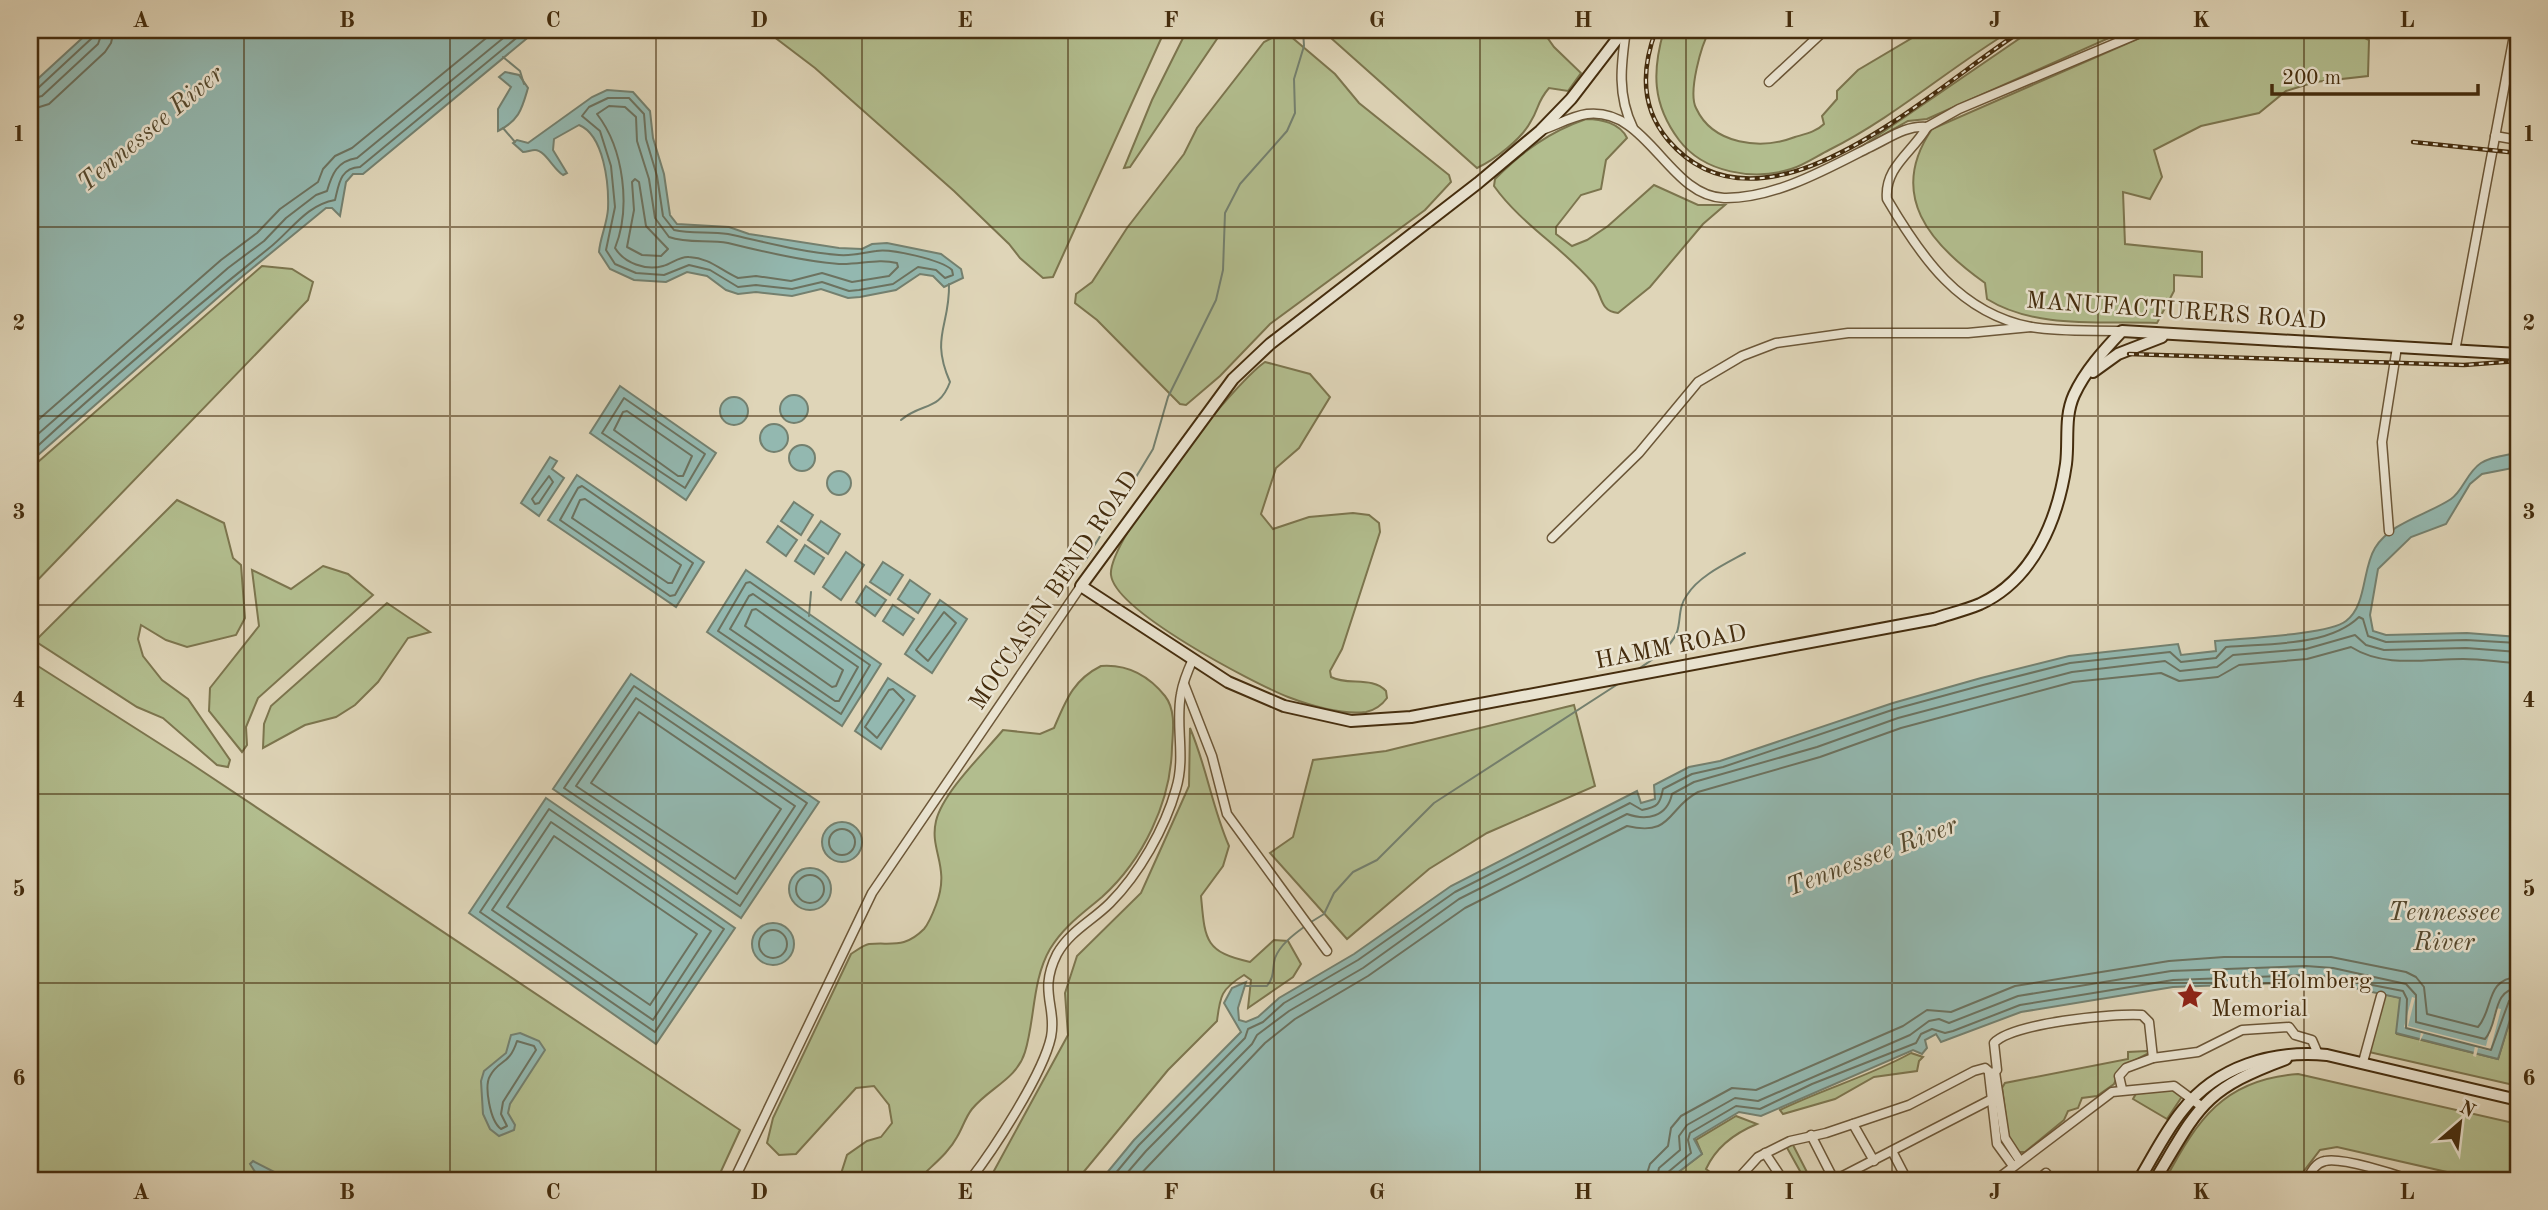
<svg xmlns="http://www.w3.org/2000/svg" width="2548" height="1210" viewBox="0 0 2548 1210" font-family="'Old Standard TT',serif">
<rect width="100%" height="100%" fill="#dfd5b8"/>
<filter id="stains"><feTurbulence type="fractalNoise" baseFrequency=".00286" numOctaves="4"/><feColorMatrix values="0 0 0 0 .2 0 0 0 0 .09 0 0 0 0 .02 0 0 0 .5 -.17"/></filter>
<radialGradient id="worn" r=".72"><stop offset=".6" stop-color="#630" stop-opacity="0"/><stop offset="1" stop-color="#630" stop-opacity=".3"/></radialGradient>
<g fill="#b2bd8e" stroke="#7c754e" stroke-width="2">
<polygon points="765,30 1165,30 1053,277 1043,278 1020,258 1009,244 954,191 815,68"/>
<polygon points="1187,30 1223,30 1130,167 1124,168 1152,100"/>
<path d="M1322 30H1542L1554 47 1581 73 1568 91 1549 88C1537 102 1539 108 1531 121 1522 139 1494 160 1477 168Z"/>
<path d="M1664 30H1710C1701 45 1688 92 1696 108 1713 145 1761 150 1795 137 1805 134 1816 132 1824 124L1822 116 1837 99V91L1858 70 1924 31C1933 37 1940 37 1951 35L1955 30H2012C1949 68 1895 117 1829 150 1817 156 1804 165 1791 169 1754 181 1704 173 1679 140 1652 104 1652 71 1664 30Z"/>
<polygon points="2032,30 2113,30 2109,38 1927,119 1908,121 1858,149"/>
<path d="M2158 30H2349L2369 40 2368 76 2315 82 2286 91 2259 113 2201 126 2154 150 2162 177 2150 199 2123 192 2125 244 2202 252V277L2174 275V291L2157 323C2101 321 2035 329 1987 299L1985 283C1930 244 1887 195 1932 129Z"/>
<polygon points="1280,34 1289,35 1335,74 1359,103 1449,175 1451,182 1425,210 1270,324 1220,376 1186,405 1180,404 1097,320 1075,303 1076,294 1092,282 1127,228 1184,154 1197,128 1264,42"/>
<path d="M1586 119C1601 119 1620 123 1627 138L1606 160 1601 189 1581 195 1556 227V234L1572 246 1587 240 1608 226 1654 185 1698 205H1725L1703 224 1650 287 1618 313C1598 311 1603 293 1592 282 1562 247 1521 224 1494 186L1495 179C1523 151 1549 132 1586 119Z"/>
<polygon points="262,266 292,269 313,282 308,300 30,588 30,469"/>
<path d="M1265 362 1310 374 1330 397 1299 448 1276 468 1261 514 1273 529 1309 517 1353 513 1369 515 1379 523 1380 532 1342 649 1330 671 1331 677C1348 686 1372 676 1386 691L1387 698C1382 705 1375 710 1366 712 1342 715 1309 705 1288 697 1253 683 1115 611 1111 575 1107 540 1233 384 1265 362Z"/>
<polygon points="177,500 224,523 233,558 241,565 245,618 236,635 187,647 166,640 141,625 138,639 143,656 162,680 188,699 230,760 228,767 217,765 163,718 137,707 35,641"/>
<polygon points="323,566 348,574 373,595 258,698 246,727 247,745 242,752 209,711 210,688 259,626 252,570 291,589"/>
<polygon points="387,603 430,632 408,638 378,682 355,705 336,717 305,725 263,748 264,724 271,706"/>
<polygon points="30,661 190,763 740,1130 717,1180 30,1180"/>
<path d="M1101 666C1128 664 1148 675 1165 696 1176 710 1173 731 1172 747 1171 802 1143 860 1102 897 1082 914 1064 926 1050 949 1032 980 1035 1020 1025 1052 1017 1079 989 1088 972 1109 965 1118 963 1127 957 1137 948 1154 931 1166 918 1180H839L847 1155 867 1141 881 1137 892 1123 889 1105 874 1086 856 1088 796 1154 779 1155 767 1143 773 1118 851 954C856 951 863 945 869 944 892 942 904 949 924 929 929 923 933 913 936 905 951 866 929 851 936 821 943 792 984 753 1003 730L1040 734 1054 728C1066 700 1073 680 1101 666Z"/>
<polygon points="1574,705 1595,786 1487,833 1429,869 1347,939 1270,853 1293,837 1313,760 1386,751"/>
<path d="M1190 728C1207 768 1212 807 1229 846L1223 866 1201 896C1205 939 1204 952 1250 962L1274 940 1288 941 1301 964 1293 977 1248 1008 1251 980 1244 975C1221 989 1220 996 1217 1021L1168 1070 1077 1180H989L1068 1035 1065 993 1077 956 1141 893 1163 844 1189 786Z"/>
<polygon points="2384,994 2401,998 2397,1034 2498,1059 2513,1010 2518,1002 2518,1086 2369,1052"/>
<polygon points="2147,1051 2149,1053 2122,1067 2114,1084 2097,1096 2082,1098 2078,1108 2068,1111 2064,1120 2025,1152 2018,1152 2009,1141 2002,1088 2005,1083 2128,1059 2128,1052"/>
<path d="M1911 1053 1923 1057 1919 1061 1917 1071 1874 1077 1835 1099 1783 1114 1780 1110C1823 1089 1870 1076 1911 1053Z"/>
<path d="M2298 1074 2518 1124V1180H2464L2460 1175 2337 1147 2320 1150 2297 1180H2165C2197 1120 2224 1079 2298 1074Z"/>
<polygon points="2170,1089 2183,1095 2167,1119 2133,1099 2138,1090"/>
<path d="M1736 1116 1757 1124C1735 1133 1716 1147 1706 1169L1720 1180H1668L1702 1154 1696 1140Z"/>
<polygon points="1792,1143 1810,1178 1805,1180 1786,1146"/>
</g>
<g fill="#93b8b0" stroke="#74806f" stroke-width="2">
<polygon points="91,30 537,30 363,174 353,174 346,182 340,216 332,208 326,208 238,280 30,462 30,86"/>
<path d="M505 72 519 75 528 88C522 108 520 120 498 131V109L511 87 499 77Z"/>
<path d="M607 90 633 92 650 111 653 138 664 174 670 215 677 224 729 227 749 234 839 248 862 249 872 244 887 243 941 254 961 269 963 278 944 287 933 276 920 274 896 290 860 297 848 298 821 289 792 296 756 292 738 294 726 290 707 276 687 272 666 282 634 280 610 269 599 252C600 238 607 224 608 209 609 184 604 135 579 125L554 139 553 150 567 173 563 175C554 170 545 150 535 150 531 150 527 152 523 152L513 143 517 140 528 143 592 97Z"/>
<polygon points="620,386 716,453 686,500 590,433"/>
<circle cx="794" cy="409" r="14"/>
<circle cx="734" cy="411" r="14"/>
<circle cx="774" cy="438" r="14"/>
<circle cx="802" cy="458" r="13"/>
<path d="M2512 454 2518 456V467L2482 474 2470 484 2446 524 2411 537 2378 569 2370 615 2373 631 2386 635 2467 633 2518 637V1002L2513 1010 2498 1059 2396 1033 2400 998 2330 983 2306 982 2173 987 2021 1012 1941 1042 1936 1034 1925 1040 1927 1048 1922 1054 1913 1050 1761 1116 1739 1112 1694 1139 1702 1154 1668 1180H1101L1134 1140 1241 1032 1224 1003 1232 988 1246 982 1238 1008 1239 1020 1246 1022 1258 1017 1279 998 1354 954 1451 886 1637 791 1641 803 1655 799 1654 785 1689 767 1720 761 1893 703 1981 678 2069 656 2178 644 2181 655 2216 651 2215 641C2242 638 2328 635 2346 621 2367 605 2362 569 2375 548 2391 522 2427 515 2451 499 2463 491 2467 472 2481 463 2491 457 2501 456 2512 454Z"/>
<polygon points="550,457 557,461 552,469 564,478 539,516 521,503"/>
<circle cx="839" cy="483" r="12"/>
<polygon points="577,475 704,562 676,607 548,520"/>
<polygon points="794,502 813,515 801,535 781,521"/>
<polygon points="821,521 840,534 828,554 808,540"/>
<polygon points="778,526 797,540 786,556 767,542"/>
<polygon points="805,545 824,558 814,574 795,561"/>
<polygon points="846,552 864,565 841,600 823,587"/>
<polygon points="883,562 903,575 890,595 870,582"/>
<polygon points="746,570 881,664 842,726 707,632"/>
<polygon points="910,580 930,594 918,613 898,599"/>
<polygon points="866,586 886,600 875,616 856,602"/>
<polygon points="940,600 967,619 932,673 905,654"/>
<polygon points="893,605 914,619 903,635 883,621"/>
<polygon points="631,674 819,802 741,918 553,789"/>
<polygon points="888,678 915,696 881,749 855,731"/>
<polygon points="546,798 735,928 656,1044 469,913"/>
<circle cx="842" cy="842" r="20"/>
<circle cx="810" cy="889" r="21"/>
<circle cx="773" cy="944" r="21"/>
<polygon points="520,1033 539,1041 545,1050 510,1104 508,1113 515,1125 514,1130 499,1136 490,1129 483,1114 481,1081 484,1071 506,1053 511,1035"/>
<polygon points="253,1161 290,1180 259,1178 250,1164"/>
</g>
<polygon fill="#dfd5b8" points="2412,997 2415,998 2408,1026 2486,1046 2496,1008 2501,1009 2490,1051 2478,1048 2476,1057 2473,1056 2475,1046 2424,1033 2419,1043 2421,1032 2404,1027"/>
<g fill="none" stroke-linecap="round" stroke-linejoin="round">
<g stroke="#6c725f" stroke-width="2">
<polyline points="30,91 37,89 92,38 94,30"/>
<path d="M608 98H629L644 114 646 139 657 176 663 216 674 230C692 234 710 231 728 234 765 242 801 252 839 255 854 256 862 253 876 251 890 248 942 260 952 270L953 275 945 278 936 270 918 267 893 284 859 290 849 291 822 282 792 289 756 285 738 287 710 270 689 265 664 275 636 273 615 264 606 250 615 207 611 166 600 131 582 116 589 107Z"/>
<polyline points="30,99 42,96 98,44 103,30"/>
<path d="M609 106 625 107 636 117 637 141 649 179 655 218 669 237C688 244 709 239 728 243 764 252 802 261 839 264 860 265 877 258 897 263L898 267 889 276 852 282 822 273 791 281 756 276 738 278C720 270 710 258 689 257 679 256 672 264 663 266 646 271 624 263 615 248 631 208 624 149 597 114Z"/>
<polyline points="30,110 49,104 105,52 111,43 114,30"/>
<polygon points="635,179 639,182 646,226 668,249 661,256 642,255 627,247 634,210 632,182"/>
<polygon points="624,398 705,454 685,488 602,433"/>
<polygon points="627,411 692,456 683,476 678,476 614,430 623,412"/>
<polyline points="30,427 221,260 257,233 280,209 318,182 323,169 335,156 352,148 496,30"/>
<path d="M30 441 228 268 264 241 286 218 316 195 327 191C332 174 337 161 357 158L513 30"/>
<path d="M30 453C107 382 187 314 268 249 291 231 306 205 335 200 339 184 340 168 360 167L526 30"/>
<polygon points="549,476 553,482 539,503 535,504 532,499"/>
<polygon points="582,486 693,563 675,595 670,596 560,520 578,488"/>
<polygon points="585,499 681,565 672,583 668,583 572,518 580,500"/>
<polygon points="750,582 870,665 841,714 718,631 746,583"/>
<polygon points="753,594 858,667 839,701 835,701 730,629 749,596"/>
<polygon points="756,609 843,670 836,686 832,687 745,626 752,610"/>
<polygon points="944,612 956,623 928,661 916,650"/>
<polygon points="634,686 807,803 740,906 564,788"/>
<polygon points="893,689 904,700 877,738 865,727 889,690"/>
<polygon points="636,698 795,806 737,894 576,786"/>
<polygon points="639,712 781,809 735,879 591,783"/>
<polygon points="549,809 724,929 655,1032 480,912"/>
<polygon points="551,822 711,931 653,1020 492,910"/>
<circle cx="842" cy="842" r="13"/>
<polygon points="554,836 697,934 650,1005 507,907"/>
<circle cx="810" cy="889" r="14"/>
<circle cx="773" cy="944" r="14"/>
<path d="M517 1041 534 1046 536 1050 503 1102 501 1114 507 1126 501 1129C490 1121 484 1086 490 1076 499 1059 509 1066 517 1041Z"/>
<path d="M1110 1180 1139 1145 1245 1038 1248 1029 1263 1022 1284 1003 1358 960 1455 892 1630 803 1642 810C1658 807 1660 804 1663 789L1692 774 1723 767 1895 709 1983 685 2070 663 2170 652 2181 662 2216 658 2226 647C2268 643 2328 647 2359 617L2363 619 2368 636 2386 642 2466 640 2518 643"/>
<path d="M1121 1180 1146 1151 1252 1044 1257 1035 1289 1011 1363 968 1459 899 1627 814C1647 821 1667 817 1672 794L1694 782 1817 747 1898 718 2072 672 2165 661 2180 671 2217 667 2233 655 2306 649 2355 635 2366 645 2384 650 2466 648 2518 652"/>
<path d="M1135 1180 1265 1043 1295 1019 1368 976 1465 908 1627 826C1673 837 1667 808 1698 792L1820 757 1901 728 2073 682 2161 673 2179 681 2218 677 2239 665 2307 659 2351 647C2384 668 2425 659 2463 659 2481 659 2500 662 2518 663"/>
<path d="M1645 1180 1650 1164 1668 1146 1671 1128 1681 1116 1732 1088 1756 1090 1903 1026 1927 1010 1951 1012 2015 986 2169 961 2224 957H2331L2406 972 2416 977 2424 987 2427 1014 2478 1027C2494 1009 2485 979 2518 977"/>
<path d="M1656 1180 1659 1168 1680 1150 1679 1136 1687 1125 1735 1098 1758 1101 1910 1035 1929 1021 1939 1019 1949 1023 2018 996 2171 971 2306 966 2333 968 2406 984 2416 995V1022L2485 1039C2499 1024 2491 990 2518 988"/>
<polyline points="1665,1180 1667,1173 1691,1153 1688,1140 1690,1133 1736,1106 1760,1109 1812,1084 1916,1043 1921,1034 1932,1029 1945,1033 1953,1031 2020,1005 2173,980 2306,975 2331,977 2403,991 2407,999 2406,1028 2491,1050 2509,1001 2518,997"/>
</g>
<g stroke="#74806f" stroke-width="2">
<polyline points="503,57 520,71 524,84"/>
<polyline points="503,128 515,142"/>
<path d="M901 420C922 402 939 412 950 382 930 336 950 327 949 284"/>
<polyline points="1085,561 1153,449 1168,397 1216,300 1223,270 1225,213 1240,184 1287,131 1295,113 1294,79 1304,46 1303,30"/>
<polyline points="809,616 811,592"/>
<path d="M1637 670C1652 660 1670 649 1677 632 1681 620 1678 607 1687 595 1699 576 1725 564 1745 553"/>
<polyline points="1311,922 1324,914 1334,893 1353,872 1377,860 1434,803 1618,684"/>
<path d="M1245 986H1267C1275 976 1272 969 1275 958 1280 945 1293 935 1304 927"/>
</g>
<defs>
<g id="street">
<path d="M1626 30C1621 65 1617 95 1633 128"/>
<polyline points="1769,82 1825,30"/>
<path d="M1927 127C1913 152 1884 167 1887 199 1921 257 1959 313 2031 327 2060 332 2092 330 2122 331"/>
<polyline points="1927,127 1959,109 2147,30"/>
<path d="M1542 130C1557 125 1572 116 1587 114 1648 107 1668 196 1724 198 1773 199 1825 170 1868 148 1888 139 1905 125 1927 127"/>
<polyline points="2495,136 2518,140"/>
<polyline points="2455,351 2515,30"/>
<polyline points="2389,531 2382,442 2397,347"/>
<polyline points="1552,538 1639,453 1698,382 1742,356 1776,343 1848,333 1968,333 2031,327"/>
<polyline points="1184,684 1212,756 1227,814 1327,951"/>
<polyline points="2363,1062 2381,996"/>
<polyline points="1995,1072 2005,1138 2020,1161"/>
<polyline points="1989,1074 1997,1144 2013,1166"/>
<polyline points="2122,1089 2119,1076 2126,1068 2153,1058 2198,1052 2242,1030 2289,1027 2295,1035 2312,1040 2318,1054"/>
<polyline points="1853,1124 1874,1161"/>
<polyline points="1811,1135 1834,1180"/>
<polyline points="1892,1151 1907,1180"/>
<polyline points="1765,1153 1783,1180"/>
<polyline points="734,1180 872,893 1081,586"/>
<path d="M970 1180C994 1149 1043 1074 1051 1037 1057 1006 1038 992 1057 954 1070 931 1092 921 1110 903 1139 874 1165 828 1176 789 1186 757 1175 725 1181 694 1183 682 1188 670 1193 659"/>
<path d="M1737 1180 1758 1157 1790 1141 1826 1133 1909 1105 1974 1071 1985 1068 1992 1074 1997 1070 1994 1043C2013 1023 2113 1013 2142 1015L2149 1022 2153 1058"/>
<polyline points="1835,1180 1992,1099"/>
<polyline points="1996,1180 2112,1092 2174,1086 2201,1106"/>
<polyline points="2038,1180 2046,1173 2052,1180"/>
<path d="M2307 1180C2311 1172 2315 1163 2325 1161 2342 1157 2394 1174 2411 1180"/>
</g>
<g id="secondary">
<path d="M1624 30 1571 99 1540 131 1478 183 1270 344 1233 379 1081 586 1228 682 1284 706 1351 721 1411 717 1934 619C1949 614 1966 610 1980 604 2034 579 2058 519 2066 464 2069 441 2064 417 2074 395 2085 371 2104 350 2122 331L2518 354"/>
<polyline points="2093,372 2118,354 2162,337"/>
<path d="M2139 1180C2153 1157 2165 1132 2182 1111 2217 1066 2273 1050 2327 1055L2518 1100"/>
<path d="M2155 1180C2199 1107 2202 1090 2286 1059"/>
</g>
</defs>
<use href="#street" stroke="#6c5738" stroke-width="11"/>
<use href="#secondary" stroke="#452d0e" stroke-width="14"/>
<use href="#street" stroke="#eae4d1" stroke-width="8"/>
<use href="#secondary" stroke="#eae4d1" stroke-width="10"/>
<defs>
<g id="rail">
<path d="M1656 30C1642 67 1640 107 1668 140 1765 254 1935 85 2023 30"/>
<polyline points="2413,142 2518,153"/>
<polyline points="2129,354 2464,365 2518,361"/>
</g>
</defs>
<use href="#rail" stroke="#452d0e" stroke-width="4.5"/>
<use href="#rail" stroke="#eae4d1" stroke-width="2" stroke-dasharray="5" stroke-linecap="butt"/>
</g>
<path fill="none" stroke="#452d0e" stroke-width="2" stroke-opacity="0.55" d="M244 30V1180M450 30V1180M656 30V1180M862 30V1180M1068 30V1180M1274 30V1180M1480 30V1180M1686 30V1180M1892 30V1180M2098 30V1180M2304 30V1180M30 227H2518M30 416H2518M30 605H2518M30 794H2518M30 983H2518"/>
<defs>
<symbol id="sight-bare" viewBox="-9 -9 18 18"><path d="M0-6L1.8-2.2L6-1.7L2.9 1.2L3.7 5.4L0 3.3L-3.7 5.4L-2.9 1.2L-6-1.7L-1.8-2.2Z" fill="#8f2418" stroke="#eae4d1" stroke-width="2.5" paint-order="stroke"/></symbol>
</defs>
<g fill-rule="evenodd">
<use href="#sight-bare" x="2171" y="977" width="38" height="38"/>
</g>
<g text-anchor="middle" dominant-baseline="central" stroke-width="5" stroke-linejoin="round" paint-order="stroke">
<g font-size="24" fill="#452d0e" stroke="#eae4d1">
<text transform="translate(2176 312) rotate(4)">MANUFACTURERS ROAD</text>
<text transform="translate(1055 591) rotate(-56)">MOCCASIN BEND ROAD</text>
<text transform="translate(1671 648) rotate(-11)">HAMM ROAD</text>
</g>
<g font-size="24" fill="#452d0e" stroke="#eae4d1" text-anchor="start">
<text x="2211" y="982">Ruth Holmberg<tspan x="2211" dy="28">Memorial</tspan></text>
</g>
<g font-size="26" font-style="italic" fill="#55492e" stroke="#eae4d1">
<text transform="translate(151 129) rotate(-40)">Tennessee River</text>
<text transform="translate(1872 857) rotate(-21)">Tennessee River</text>
<text x="2444" y="913">Tennessee<tspan x="2444" dy="30">River</tspan></text>
</g>
</g>
<rect width="2548" height="1210" fill="none" stroke="#dfd5b8" stroke-width="77"/>
<g transform="translate(2460 1123) rotate(28)" stroke="#eae4d1" stroke-width="5" paint-order="stroke">
<path d="M0-5L12 26L0 18L-12 26Z" fill="#452d0e"/>
<text y="-10" font-size="19" font-weight="bold" text-anchor="middle" fill="#452d0e">N</text>
</g>
<path d="M2272 84v10h206v-10" fill="none" stroke="#452d0e" stroke-width="3.5"/>
<text x="2282" y="84" font-size="21" fill="#452d0e" stroke="#eae4d1" stroke-width="5" paint-order="stroke">200 m</text>
<rect x="38" y="38" width="2472" height="1134" fill="none" stroke="#452d0e" stroke-width="2.5"/>
<g font-size="23" text-anchor="middle" font-weight="bold" fill="#452d0e">
<text x="141" y="27">A</text>
<text x="347" y="27">B</text>
<text x="553" y="27">C</text>
<text x="759" y="27">D</text>
<text x="965" y="27">E</text>
<text x="1171" y="27">F</text>
<text x="1377" y="27">G</text>
<text x="1583" y="27">H</text>
<text x="1789" y="27">I</text>
<text x="1995" y="27">J</text>
<text x="2201" y="27">K</text>
<text x="2407" y="27">L</text>
<text x="19" y="141">1</text>
<text x="2529" y="141">1</text>
<text x="19" y="330">2</text>
<text x="2529" y="330">2</text>
<text x="19" y="519">3</text>
<text x="2529" y="519">3</text>
<text x="19" y="707">4</text>
<text x="2529" y="707">4</text>
<text x="19" y="896">5</text>
<text x="2529" y="896">5</text>
<text x="19" y="1085">6</text>
<text x="2529" y="1085">6</text>
<text x="141" y="1199">A</text>
<text x="347" y="1199">B</text>
<text x="553" y="1199">C</text>
<text x="759" y="1199">D</text>
<text x="965" y="1199">E</text>
<text x="1171" y="1199">F</text>
<text x="1377" y="1199">G</text>
<text x="1583" y="1199">H</text>
<text x="1789" y="1199">I</text>
<text x="1995" y="1199">J</text>
<text x="2201" y="1199">K</text>
<text x="2407" y="1199">L</text>
</g>
<rect width="100%" height="100%" filter="url(#stains)"/>
<rect width="100%" height="100%" fill="url(#worn)"/>
</svg>
